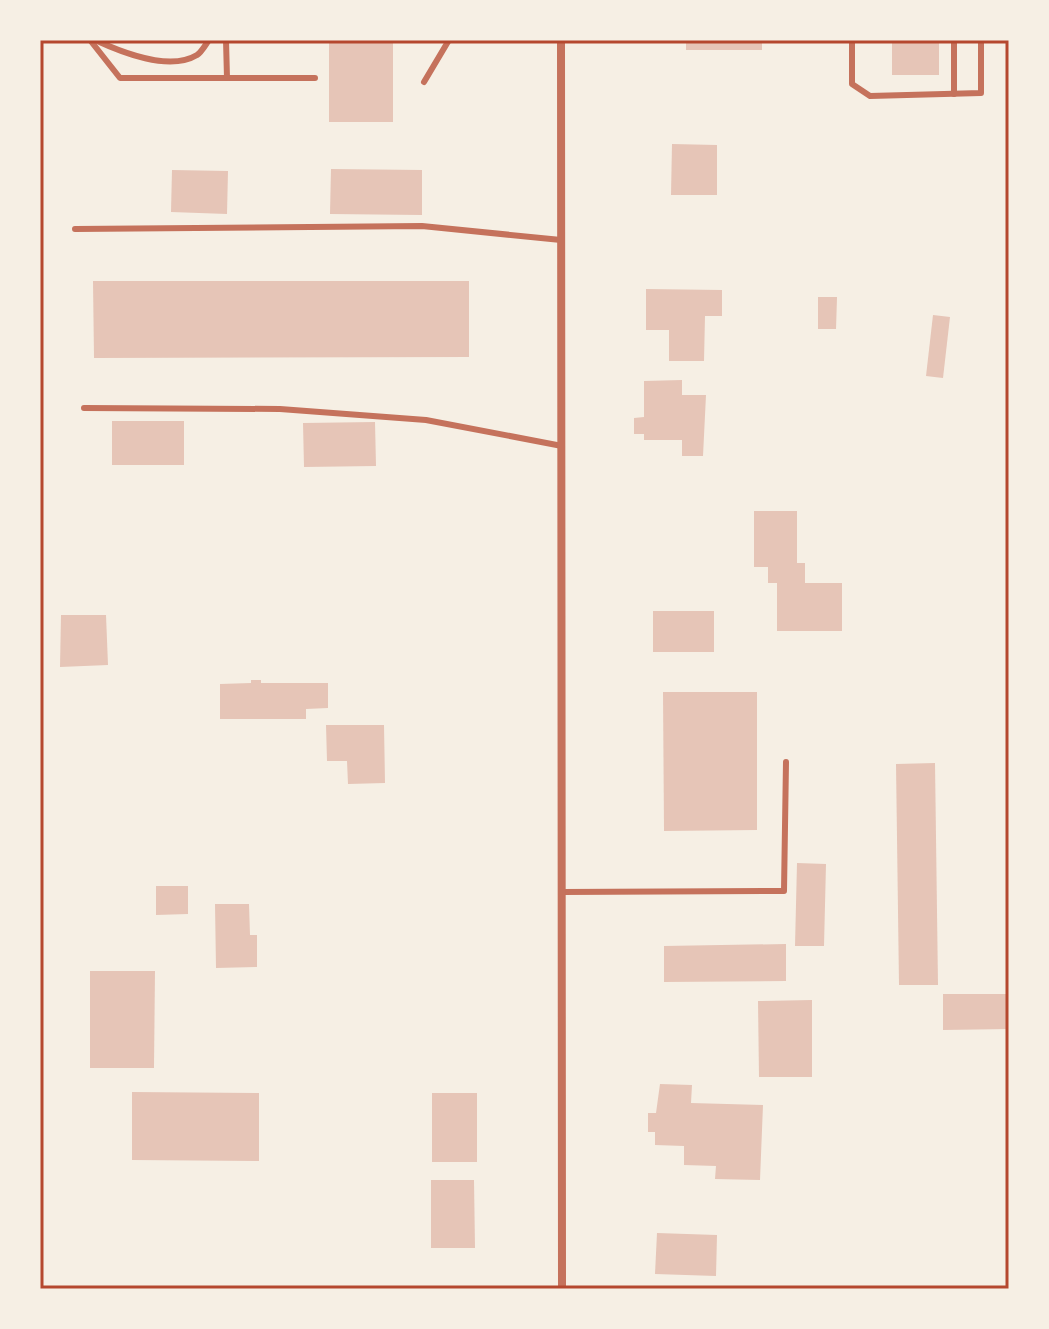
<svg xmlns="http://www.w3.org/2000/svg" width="1049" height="1329" viewBox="0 0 1049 1329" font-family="'Alegreya Sans',sans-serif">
<rect width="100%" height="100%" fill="#f6efe4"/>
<g fill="#e6c5b7">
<rect x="329" y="40" width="64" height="82"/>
<rect x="686" y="40" width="76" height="10"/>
<rect x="892" y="40" width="47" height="35"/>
<polygon points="672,144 717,145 717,195 671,195"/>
<polygon points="331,169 422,170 422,215 330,214"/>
<polygon points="172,170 228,171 227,214 171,212"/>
<polygon points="93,281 469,281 469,357 94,358"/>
<polygon points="646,289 722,290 722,316 705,316 704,361 669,361 669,330 646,330"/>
<polygon points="818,297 837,297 836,329 818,329"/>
<polygon points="933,315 950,317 943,378 926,376"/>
<polygon points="682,380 682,395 706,395 703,456 682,456 682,440 644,440 644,434 634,434 634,418 644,417 644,381"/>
<rect x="112" y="421" width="72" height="44"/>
<polygon points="375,422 376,466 304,467 303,423"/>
<polygon points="754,511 797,511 797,563 805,563 805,583 842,583 842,631 777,631 777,583 768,583 768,567 754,567"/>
<rect x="653" y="611" width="61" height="41"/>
<polygon points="61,615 106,615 108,665 60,667"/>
<polygon points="251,680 261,680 261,683 328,683 328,708 306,709 306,719 220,719 220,684 251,683"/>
<polygon points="663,692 757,692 757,830 664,831"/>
<polygon points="326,725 384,725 385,783 348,784 347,761 327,761"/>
<polygon points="935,763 938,985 899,985 896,764"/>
<polygon points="797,863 826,864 824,946 795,946"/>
<polygon points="156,886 188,886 188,914 156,915"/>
<polygon points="215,904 249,904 250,935 257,935 257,967 216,968"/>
<polygon points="786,944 786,981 664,982 664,946"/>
<polygon points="90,971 155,971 154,1068 90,1068"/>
<polygon points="943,994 1009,994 1009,1029 943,1030"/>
<polygon points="812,1000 812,1077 759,1077 758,1001"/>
<polygon points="660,1084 692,1085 691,1103 763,1105 760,1180 715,1179 716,1166 684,1165 684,1146 655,1145 655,1132 648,1132 648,1113 656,1113"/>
<polygon points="132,1092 259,1093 259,1161 132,1160"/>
<rect x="432" y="1093" width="45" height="69"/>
<polygon points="431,1180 474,1180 475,1248 431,1248"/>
<polygon points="657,1233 717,1235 716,1276 655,1274"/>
</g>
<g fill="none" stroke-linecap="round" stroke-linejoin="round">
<g stroke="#c5725c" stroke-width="6">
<polyline points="90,40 120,78 315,78"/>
<path d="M95 40C121 52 169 72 197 55 201 53 206 44 209 40"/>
<polyline points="226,40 227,78"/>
<polyline points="852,40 852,84 870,96 981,93 981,40"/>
<polyline points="954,40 954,94"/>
<polyline points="424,82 449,40"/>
<polyline points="75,229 422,226 561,240"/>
<polyline points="84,408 280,409 426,420 562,446"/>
<polyline points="562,892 784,891 786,762"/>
</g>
<polyline stroke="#c5725c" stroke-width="8" points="561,40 562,1289"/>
</g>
<rect width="1049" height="1329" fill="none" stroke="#f6efe4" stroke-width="84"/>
<rect x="42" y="42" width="965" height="1245" fill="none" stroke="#b5482f" stroke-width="3"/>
</svg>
